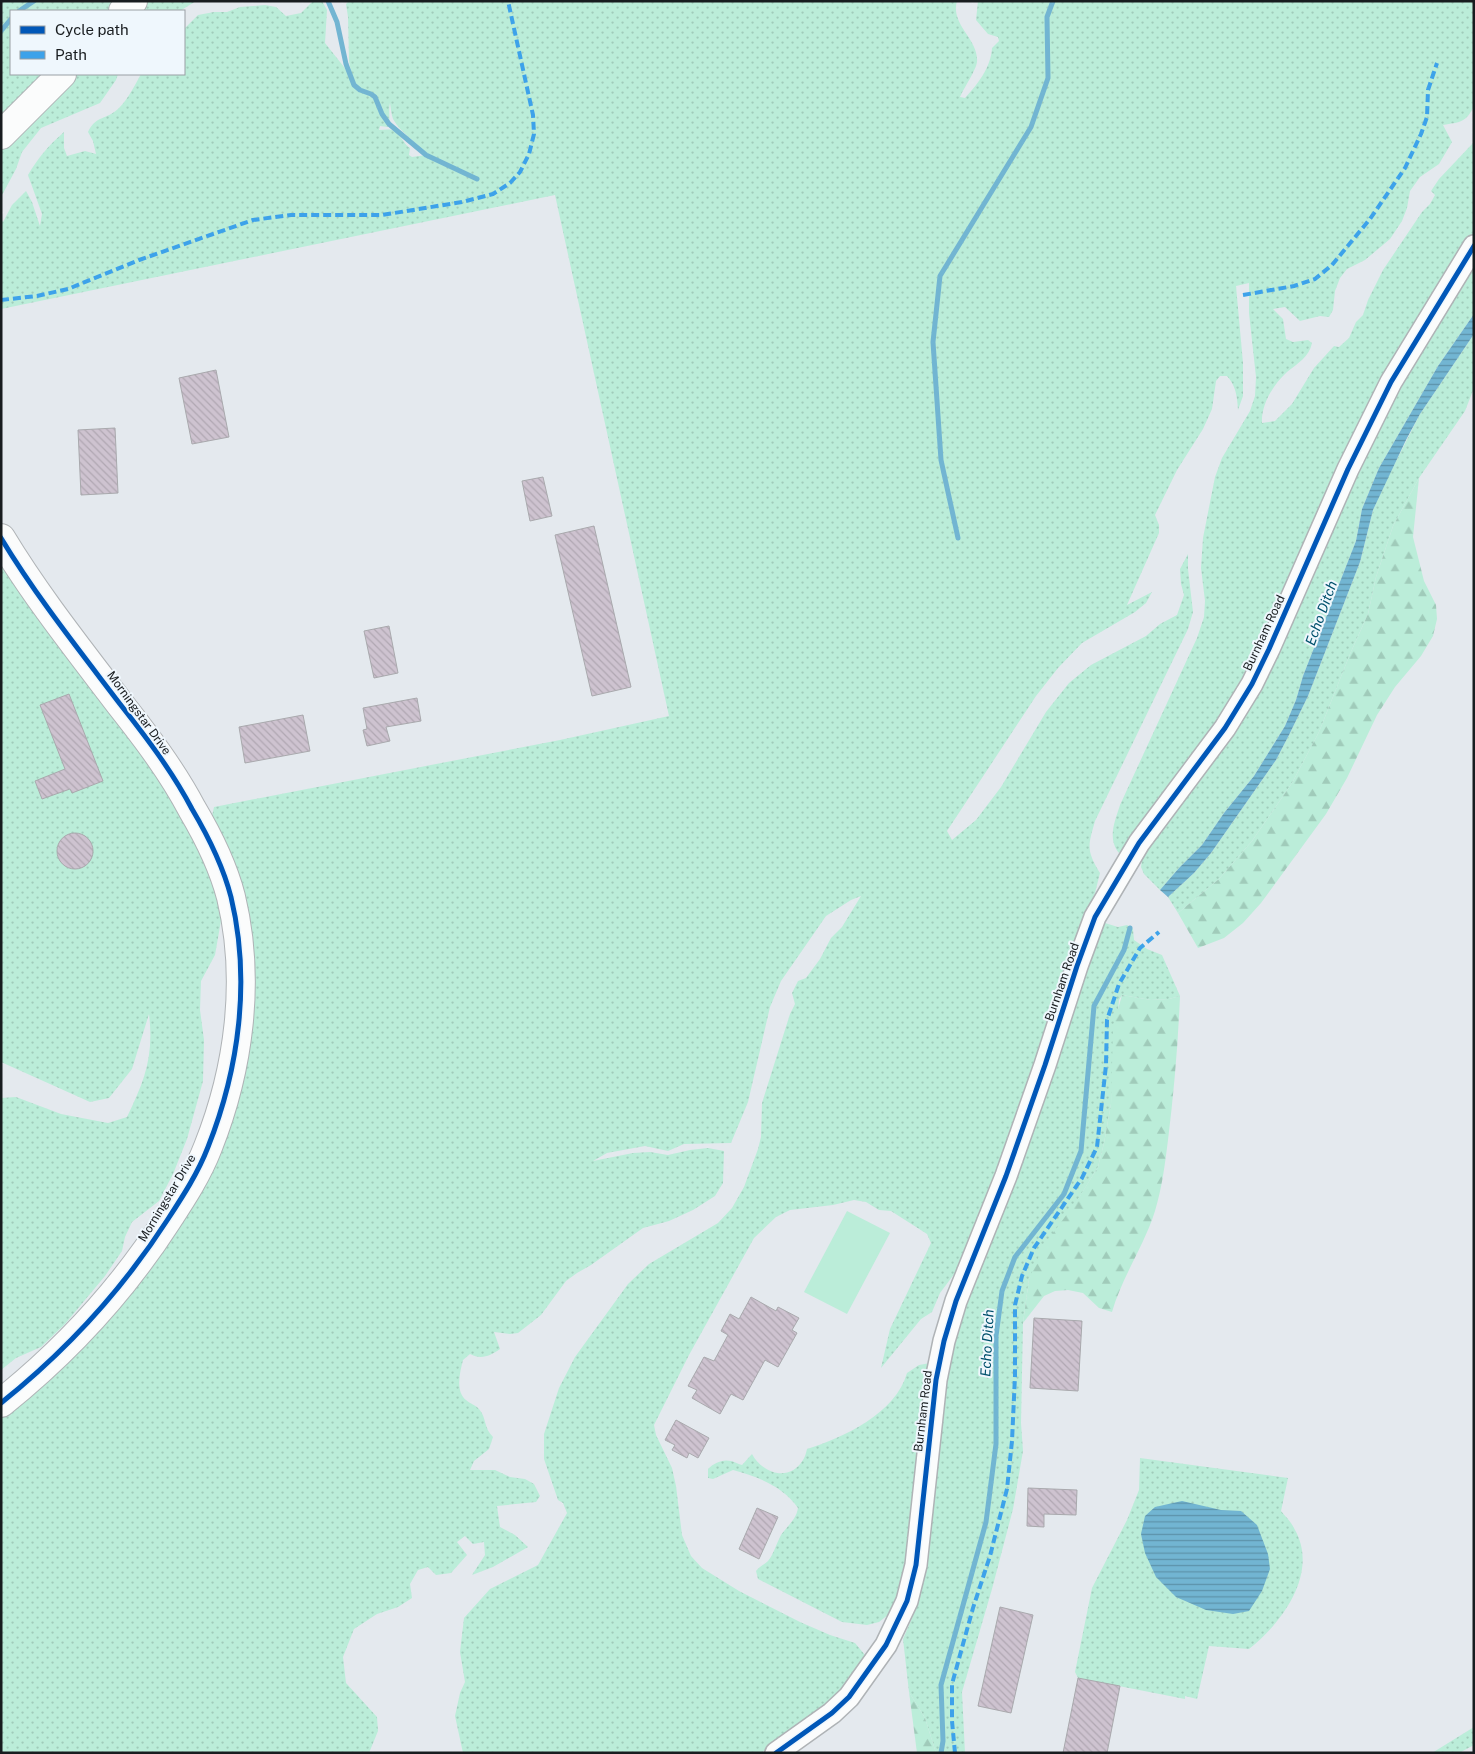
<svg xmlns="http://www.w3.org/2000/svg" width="1475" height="1754" viewBox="0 0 1475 1754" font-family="'Public Sans',sans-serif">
<defs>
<pattern id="grass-dots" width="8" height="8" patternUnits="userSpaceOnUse" patternTransform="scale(1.25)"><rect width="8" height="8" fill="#bbedd9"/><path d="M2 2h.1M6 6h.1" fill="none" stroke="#a0cbba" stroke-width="1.8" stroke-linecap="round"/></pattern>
<pattern id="forest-firs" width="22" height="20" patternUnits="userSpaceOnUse" patternTransform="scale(1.25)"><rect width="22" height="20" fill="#bbedd9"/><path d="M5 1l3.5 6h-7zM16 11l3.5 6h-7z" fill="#a0cbba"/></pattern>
<pattern id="water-rules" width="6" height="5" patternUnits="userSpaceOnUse" patternTransform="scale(1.25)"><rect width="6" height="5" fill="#72b5d2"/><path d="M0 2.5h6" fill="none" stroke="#5d92aa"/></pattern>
<pattern id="building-back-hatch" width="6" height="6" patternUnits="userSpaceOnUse" patternTransform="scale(1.25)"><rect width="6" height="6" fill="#cec3d0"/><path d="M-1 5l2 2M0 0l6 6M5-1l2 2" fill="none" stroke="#b0a7b2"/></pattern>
</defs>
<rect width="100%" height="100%" fill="#e4e9ee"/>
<g fill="url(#grass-dots)" fill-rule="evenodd">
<polygon points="1,1 119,1 109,11 11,11 11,74 47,74 1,120"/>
<polygon points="146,1 196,1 180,11 137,11"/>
<path d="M313 1H322L327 10 325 43 344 67 353 83 349 61 348 17 346 4 349 1H957C950 25 979 39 977 62 976 70 964 88 960 97L965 98C978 84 991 67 992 48L999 41 998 37 988 34 976 20 978 1H1474V106C1466 123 1460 122 1443 125L1452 142 1439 164 1420 177 1410 191 1407 208 1402 221 1390 239 1365 260 1347 269 1340 278 1335 291 1333 310 1329 317 1320 316 1300 321 1285 307 1273 309 1283 319 1286 339 1293 342 1308 340 1312 343C1309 357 1298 363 1287 372 1273 385 1261 404 1262 423L1275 421 1292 404 1314 368 1334 346 1339 347 1349 338 1356 322 1363 315 1368 300 1383 270 1422 212 1430 204 1435 195 1431 191 1439 179 1474 142V232L1446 272 1240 690 1138 833 1119 853C1107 838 1115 821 1120 805L1197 638 1204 617 1205 601 1201 568 1203 538 1215 477 1222 458 1250 411 1255 396 1256 377 1249 313V283L1236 286 1243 363V396L1238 410C1237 396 1236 386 1227 376H1220L1216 381 1212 409 1203 429 1177 470 1155 515 1159 525V533L1127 605 1152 592 1146 603 1135 612 1082 643 1058 668 1036 696 947 831 952 840 976 820 1001 787 1046 712 1069 683 1091 665 1146 636 1160 624 1177 615 1184 595 1181 584 1180 569 1188 554V569L1193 612 1188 629 1095 821C1088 846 1086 850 1100 873L1095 893 1087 910 993 1188 961 1265 940 1293 932 1312 921 1319 881 1368 890 1329 931 1243 927 1234 891 1211 879 1210 866 1202 854 1200 833 1205 790 1210 776 1217 754 1238 689 1355 654 1425 656 1435 672 1468 676 1486 682 1535 691 1556 702 1568 739 1591 800 1622 830 1635 855 1643 865 1655V1664L858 1676 803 1726 761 1753H463L455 1716 460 1693 465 1682 460 1652 464 1618 490 1589 538 1565 567 1513 563 1503 558 1500 544 1459V1434L559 1388 575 1357 628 1284 649 1264 718 1223 732 1208 744 1187 758 1149 761 1137 762 1103 790 1014 795 1004 792 993 798 981 806 978 820 959 831 938 842 927 861 896 851 900 826 916 781 981 770 1007 748 1102 731 1143 684 1144 668 1151 645 1146 607 1153 593 1161 633 1153 650 1152 668 1155 690 1150 708 1148 724 1151 723 1183 715 1196 693 1210 669 1221 643 1228 591 1265 577 1273 566 1281 541 1315 518 1333 510 1334 494 1332 500 1349C490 1356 481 1360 470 1354L463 1360C460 1372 455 1391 466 1400 470 1404 476 1405 479 1409 487 1418 483 1427 493 1437L489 1449 474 1461 470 1470H495L510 1477 525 1479 534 1484 540 1496 536 1502 497 1506 500 1527 515 1535 528 1547 493 1567 472 1575 485 1555 484 1542 473 1544 465 1536 457 1542 467 1555 451 1573 436 1575 428 1567 418 1570 410 1584 412 1598 398 1607 377 1614 354 1629 343 1657 346 1683 377 1717 378 1731 369 1753H1V1415L103 1320 244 1059 211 821 214 807 560 740 669 716 555 195 1 309V219L3 222 12 205 26 191 32 202 40 226 42 214 28 175C38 158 49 145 64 132V148L67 156 85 151 96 154 93 141 88 132C96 115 107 120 119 108 128 99 135 85 141 74H184V29L198 15 214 12H227L240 7 265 5 276 7 286 16 301 13ZM390 103C391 108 391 114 393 119 401 134 417 141 426 155L412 157 409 155 410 148C403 144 401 133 392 130 388 129 383 130 379 130L380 126 388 127C391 120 388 111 390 103Z"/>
<polygon points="76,74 118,74 116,80 100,103 41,128 22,152 16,169 1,197 1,148 38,109"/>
<polygon points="1474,262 1474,314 1438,366 1379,468 1362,509 1356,541 1303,676 1296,700 1285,726 1254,776 1224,813 1202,845 1179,868 1160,890 1144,874 1141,867 1143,853 1186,793 1378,427"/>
<polygon points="1474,334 1474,388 1465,411 1419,478 1393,526 1376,577 1368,614 1350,654 1319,732 1292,783 1252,841 1219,879 1178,913 1168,897 1194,873 1211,853 1276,760 1289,735 1308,696 1346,598 1360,562 1373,510 1389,475 1420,414"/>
<path d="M1 557 191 824 223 909 215 955 201 981 200 1010 204 1040 203 1081 187 1139 173 1174 159 1201 132 1222 125 1237 122 1251 105 1276 65 1324 41 1347 16 1358 1 1370V1098L16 1097 61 1114 108 1123 127 1117C145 1080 154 1056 149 1014L132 1069 109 1098 90 1102 1 1062Z"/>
<polygon points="1105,923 1118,927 1127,925 1133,929 1134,940 1147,949 1162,955 1180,996 1169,999 1151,1000 1122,995 1119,1000 1111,1104 1104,1143 1098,1167 1029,1279 1023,1323 1021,1423 1023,1451 1013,1509 992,1589 962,1692 965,1753 936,1753 925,1718 909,1692 903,1639 916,1609 925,1572 931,1532 943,1398 950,1361 966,1302 1099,929"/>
<path d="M930 1363 908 1561 898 1598 893 1611 879 1622 867 1625 842 1622 758 1579 756 1571C760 1566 764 1565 768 1561 774 1554 776 1544 781 1535 788 1525 796 1520 798 1508 783 1486 758 1477 733 1470L713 1479 708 1478V1469C714 1463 722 1459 731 1461 736 1462 737 1464 742 1465L752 1454C762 1473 789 1483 803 1460 805 1457 806 1453 807 1449 843 1438 896 1413 907 1373L919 1365Z"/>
<path d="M1140 1458 1288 1478 1281 1511C1286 1517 1292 1523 1295 1530 1319 1573 1282 1623 1249 1649L1209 1646 1197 1699 1185 1696V1699L1078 1678 1075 1672 1092 1588 1127 1520 1139 1490Z"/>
<polygon points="1474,1727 1474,1745 1459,1753 1432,1753"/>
</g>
<g fill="url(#forest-firs)">
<polygon points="1419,478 1413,537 1424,581 1436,605 1437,619 1433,636 1421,656 1395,687 1377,715 1347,778 1326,814 1261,903 1243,923 1224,938 1198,948 1178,913 1219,879 1252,841 1292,783 1319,732 1350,654 1368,614 1376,577 1393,526"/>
<path d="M1122 995 1151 1000 1169 999 1180 996C1178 1044 1174 1092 1168 1140 1165 1164 1162 1188 1155 1211 1144 1246 1122 1277 1112 1312L1099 1308 1083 1293 1068 1290 1055 1291 1044 1296 1023 1323 1029 1279 1043 1247 1078 1199 1098 1167 1104 1143 1111 1104 1113 1027Z"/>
<polygon points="909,1692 925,1718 936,1753 917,1753"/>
</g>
<polygon fill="#bbedd9" points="847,1211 890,1233 847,1314 804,1292"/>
<g fill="url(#water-rules)">
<polygon points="1474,314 1474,334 1420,414 1406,440 1373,510 1360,562 1308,696 1289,735 1276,760 1211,853 1194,873 1168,897 1160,890 1179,868 1202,845 1224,813 1254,776 1285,726 1296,700 1303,676 1356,541 1362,509 1379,468 1438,366"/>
<polygon points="1182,1501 1221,1510 1241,1511 1257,1525 1268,1554 1270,1569 1262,1591 1249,1611 1233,1614 1206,1610 1176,1597 1156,1577 1145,1553 1141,1534 1145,1516 1155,1507"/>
</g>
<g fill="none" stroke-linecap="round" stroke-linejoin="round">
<g stroke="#72b5d2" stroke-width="5">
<polyline points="328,1 337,22 346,64 354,85 360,90 371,94 375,97 382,114 389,124 426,155 477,179"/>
<polyline points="19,11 34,1"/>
<polyline points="1,31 11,19"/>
<polyline points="958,538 941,460 933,342 940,276 1031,127 1048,78 1047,17 1053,1"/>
<polyline points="941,1753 943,1741 941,1685 986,1522 996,1444 996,1336 1002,1291 1015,1257 1064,1194 1081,1151 1094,1006 1124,950 1130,928"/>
</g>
</g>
<g fill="url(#building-back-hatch)" stroke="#a9a9ad">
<polygon points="216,370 229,437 192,444 179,378"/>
<polygon points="115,428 118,493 81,495 78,430"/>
<polygon points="543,477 552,516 530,521 522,481"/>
<polygon points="594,526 631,687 592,696 555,535"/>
<polygon points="389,626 398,673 374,678 364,631"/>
<polygon points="69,694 103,781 72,793 70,789 42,799 35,781 65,769 40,705"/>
<polygon points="417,698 421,721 386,727 390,741 367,746 363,730 367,729 363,708"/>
<polygon points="303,715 310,751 245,763 239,727"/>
<circle cx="75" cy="851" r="18"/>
<polygon points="751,1297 776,1311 778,1307 799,1318 792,1330 797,1333 778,1367 765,1360 743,1400 731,1394 720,1414 692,1398 697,1390 688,1386 704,1357 714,1361 728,1335 721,1331 730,1314 739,1319"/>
<polygon points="1034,1318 1082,1321 1078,1391 1030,1388"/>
<polygon points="676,1420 709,1438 698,1458 689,1453 687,1458 672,1450 675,1445 665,1440"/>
<polygon points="1028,1488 1077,1490 1076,1515 1044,1514 1044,1527 1027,1526"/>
<polygon points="757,1508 778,1517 759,1559 739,1549"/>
<polygon points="1000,1607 1033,1615 1011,1713 978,1706"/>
<polygon points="1078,1678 1120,1686 1107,1753 1063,1753"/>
</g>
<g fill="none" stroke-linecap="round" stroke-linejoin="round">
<defs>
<polyline id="street" points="776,1753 832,1713 849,1697 886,1645 907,1601 916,1565 936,1380 944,1341 956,1301 1006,1176 1045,1065 1077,966 1095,917 1139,843 1225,728 1252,684 1269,649 1348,469 1391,382 1474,246"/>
<g id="secondary">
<polyline points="123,11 133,1"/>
<polyline points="1,135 62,74"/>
<path d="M1 538C36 596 79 650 120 704 146 737 172 771 192 809 208 836 223 866 231 897 251 980 239 1069 208 1147 198 1173 183 1196 168 1219 123 1289 66 1351 1 1403"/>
</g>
</defs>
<use href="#street" stroke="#afb3b6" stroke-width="24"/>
<use href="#secondary" stroke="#afb3b6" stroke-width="30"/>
<use href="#street" stroke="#fbfcfc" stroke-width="21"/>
<use href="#secondary" stroke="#fbfcfc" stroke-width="28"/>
<g stroke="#3da2ea" stroke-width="4" stroke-dasharray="8 4" stroke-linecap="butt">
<polyline points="1243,295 1294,286 1315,279 1332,265 1370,219 1405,168 1421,134 1427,117 1428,90 1437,63"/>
<polyline points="1,300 37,296 68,289 139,260 253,220 291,215 382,215 462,202 493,194 510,183 520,172 529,154 534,134 533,115 508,1"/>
<polyline points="955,1753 952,1721 952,1684 973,1608 990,1556 1007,1489 1012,1441 1015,1376 1015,1305 1022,1276 1034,1248 1082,1178 1097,1147 1106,1065 1107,1020 1119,984 1140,948 1159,932"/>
</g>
<defs>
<g id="cycleway">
<path d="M1 538C36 596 79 650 120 704 146 737 172 771 192 809 208 836 223 866 231 897 251 980 239 1069 208 1147 198 1173 183 1196 168 1219 123 1289 66 1351 1 1403"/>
<polyline points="776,1753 832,1713 849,1697 886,1645 907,1601 916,1565 936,1380 944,1341 956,1301 1006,1176 1045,1065 1077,966 1095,917 1139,843 1225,728 1252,684 1269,649 1348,469 1391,382 1474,246"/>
</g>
</defs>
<use href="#cycleway" stroke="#eff7fd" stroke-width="8"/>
<use href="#cycleway" stroke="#0057b8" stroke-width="5"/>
</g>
<g text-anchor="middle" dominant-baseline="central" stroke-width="4" stroke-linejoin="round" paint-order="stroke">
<g font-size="12" fill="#181c1f" stroke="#eff7fd">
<text transform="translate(1264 633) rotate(-65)">Burnham Road</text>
<text transform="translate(139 713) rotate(54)">Morningstar Drive</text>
<text transform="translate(1062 982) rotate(-71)">Burnham Road</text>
<text transform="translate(167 1198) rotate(-59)">Morningstar Drive</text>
<text transform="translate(923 1411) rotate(-83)">Burnham Road</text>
</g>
<g font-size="14" font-style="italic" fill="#00516c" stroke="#eff7fd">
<text transform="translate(1321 613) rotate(-70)">Echo Ditch</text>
<text transform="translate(987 1343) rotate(-87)">Echo Ditch</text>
</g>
</g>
<rect width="1475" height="1754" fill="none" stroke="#181c1f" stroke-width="5"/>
<rect x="10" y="10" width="175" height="65" fill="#eff7fd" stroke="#999fa4"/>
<rect x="20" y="26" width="25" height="8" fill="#0057b8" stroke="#999fa4"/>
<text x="55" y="35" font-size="15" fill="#181c1f">Cycle path</text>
<rect x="20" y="51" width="25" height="8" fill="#3da2ea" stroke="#999fa4"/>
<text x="55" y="60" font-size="15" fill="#181c1f">Path</text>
</svg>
